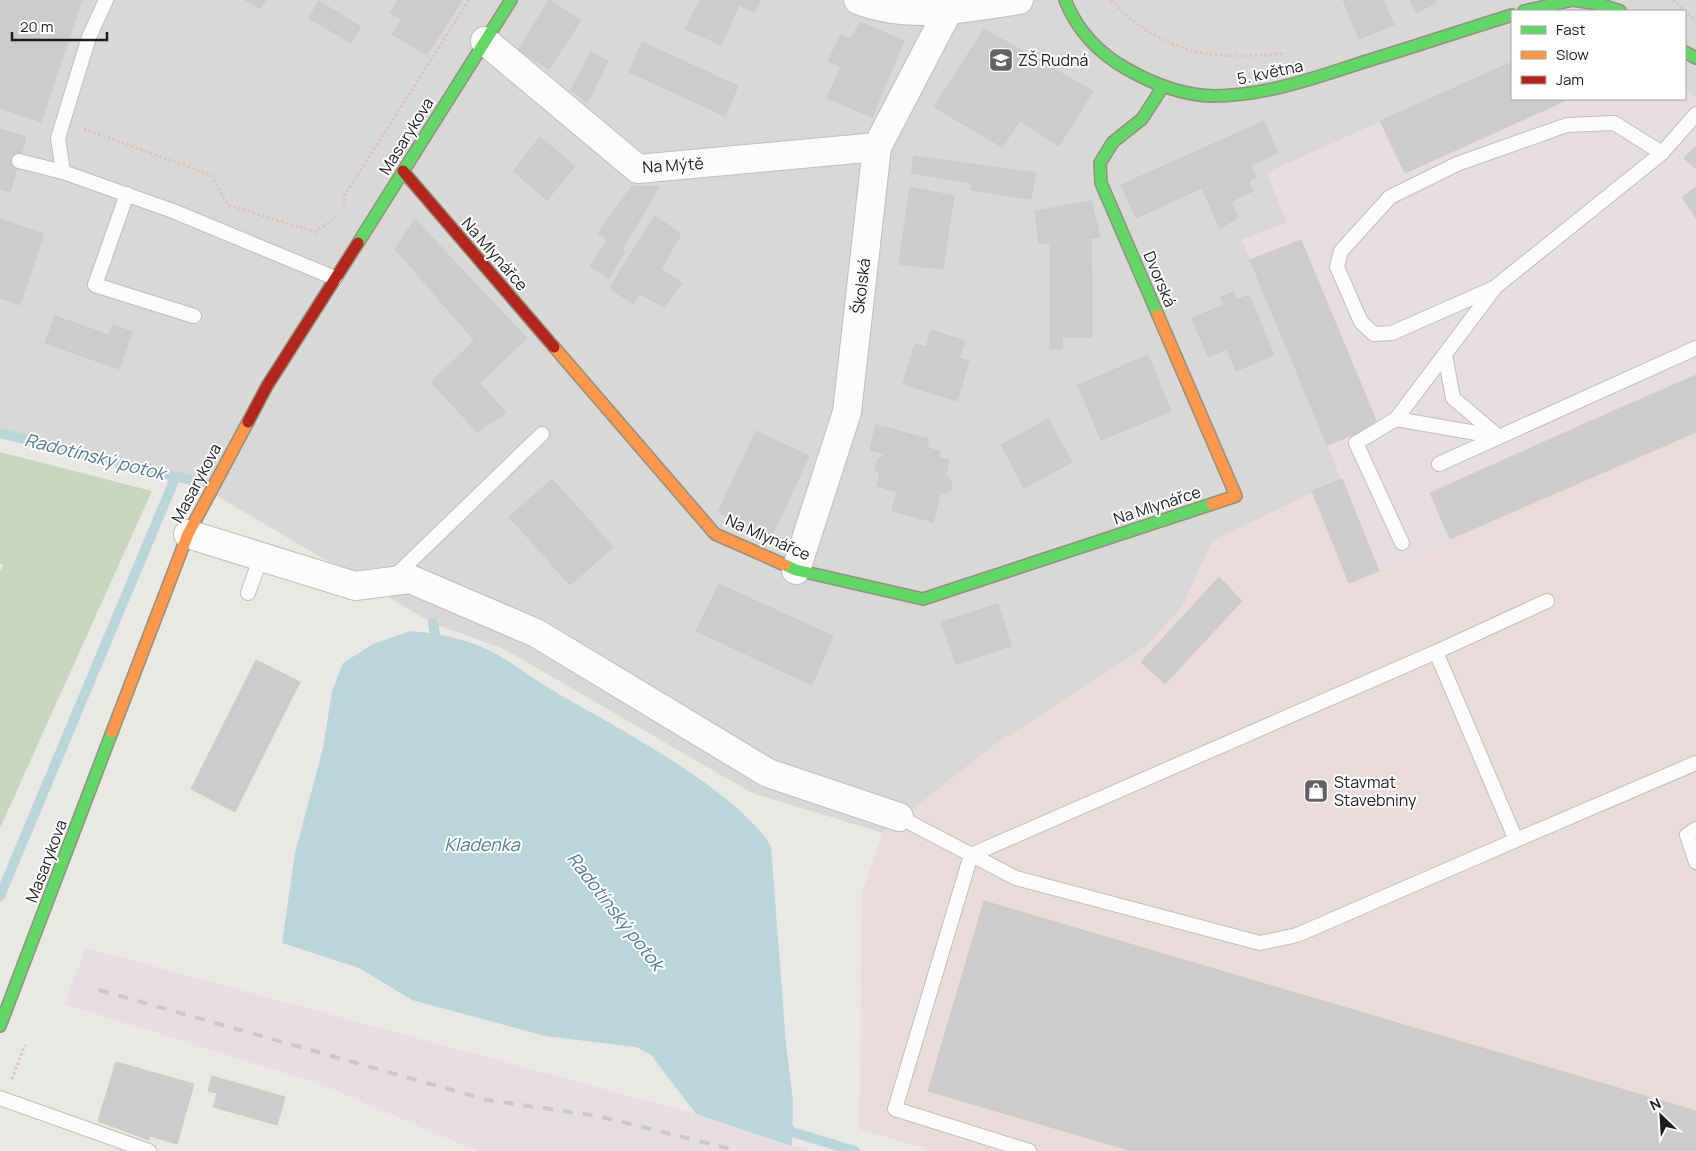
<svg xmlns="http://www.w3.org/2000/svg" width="1696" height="1151" viewBox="0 0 1696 1151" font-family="Manrope,sans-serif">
<rect width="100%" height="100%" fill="#eae8e5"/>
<polygon fill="#d9d8d6" points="0,0 1696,0 1696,97 1685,88 1685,11 1512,11 1512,62 1380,121 1288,222 1242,240 1342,479 1212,541 1183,606 1146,647 990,748 883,833 752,793 504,649 432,623 190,480 0,433"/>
<polygon fill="#ebdcdc" points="1696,432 1696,1151 932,1151 859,1129 862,893 883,833 990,748 1146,647 1183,606 1212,541 1342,479 1379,571"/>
<g fill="#e7dee3">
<polygon points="1512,62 1512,99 1685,99 1685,88 1696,97 1696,187 1682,197 1696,218 1696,432 1379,571 1242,240 1287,222 1266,173"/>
<polygon points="86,948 696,1114 812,1151 477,1151 323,1085 64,1004"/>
</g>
<polygon fill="#c7d6bd" points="0,452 152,491 0,828 0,572 3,565 0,563"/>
<path fill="#bbd6da" d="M411 631C439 633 465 639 491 651 512 662 531 678 552 690 613 726 735 788 771 846L786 1044 793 1101 792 1146 696 1114 651 1055 636 1047 545 1036 412 1000 359 968 282 943 295 853 323 748 332 691 343 663 373 644Z"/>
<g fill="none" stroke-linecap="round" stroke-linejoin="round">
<g stroke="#bbd6da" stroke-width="10">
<polyline points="0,433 190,480"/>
<polyline points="433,623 437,646"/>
<polyline points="0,896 176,476"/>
<polyline points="784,1122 792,1132 855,1151"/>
</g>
</g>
<g fill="#ceccca" stroke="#cdcac7">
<polygon points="2,0 82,0 41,122 0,108 0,6"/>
<polygon points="245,0 266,0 260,9"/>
<polygon points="398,0 431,0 454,13 427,55 392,34 402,19 390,13"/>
<polygon points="432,0 462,0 454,13"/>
<polygon points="549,0 581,20 549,69 518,50"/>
<polygon points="700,0 761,0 755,12 739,5 721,45 685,29"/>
<polygon points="1343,0 1383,0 1394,25 1359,39"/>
<polygon points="1410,0 1435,0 1436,3 1416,13"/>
<polygon points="319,1 361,27 351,43 309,18"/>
<polygon points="860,22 904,41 872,117 827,98 841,67 828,61 841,35 851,39"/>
<polygon points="984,29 1093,91 1059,146 1020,121 1002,147 934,107"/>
<polygon points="642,42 738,86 725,116 629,72"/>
<polygon points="591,52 608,61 587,103 571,90"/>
<polygon points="1512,62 1512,99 1569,99 1405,173 1380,121"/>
<polygon points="1264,121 1278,153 1251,165 1256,177 1249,181 1253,191 1232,201 1206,147"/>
<polygon points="0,129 26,137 10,192 0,189"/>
<polygon points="540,137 575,166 547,200 513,171"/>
<polygon points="1696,146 1696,169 1684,158"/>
<polygon points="1206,147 1238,217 1220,229 1202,188 1136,218 1121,185"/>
<polygon points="914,156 1036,173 1031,199 971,190 972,183 911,173"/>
<polygon points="632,186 659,187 622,250 598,233"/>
<polygon points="910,187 954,196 943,269 899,264"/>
<polygon points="1696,187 1696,218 1682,197"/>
<polygon points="1091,201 1100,237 1069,243 1039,243 1035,211"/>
<polygon points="655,216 681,234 661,269 630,255"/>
<polygon points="0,219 44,234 20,305 0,298"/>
<polygon points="415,219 503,313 475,341 395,249"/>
<polygon points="608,240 625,252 609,278 590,266"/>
<polygon points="1091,240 1092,280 1050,284 1050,245"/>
<polygon points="1301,240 1378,425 1327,445 1250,260"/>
<polygon points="630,255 661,269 682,283 664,307 640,294 633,304 610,288"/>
<polygon points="1092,280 1092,337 1062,337 1062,349 1050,349 1050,284"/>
<polygon points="1233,292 1236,300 1249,295 1274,355 1236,371 1227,349 1208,357 1192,318 1224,305 1221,297"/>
<polygon points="503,313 527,338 480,383 506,413 477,432 431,382"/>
<polygon points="55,316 109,335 113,325 132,332 119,369 45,343"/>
<polygon points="931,330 965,341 959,358 969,361 957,401 903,384 915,344 926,347"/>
<polygon points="1148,355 1171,411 1101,440 1078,385"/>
<polygon points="1696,375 1696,432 1611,469 1591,421"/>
<polygon points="1048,419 1072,462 1024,488 1001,445"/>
<polygon points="1591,421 1611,469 1450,539 1430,493"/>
<polygon points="876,425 929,439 927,448 940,451 938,457 949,460 945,477 949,477 952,483 951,490 945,494 941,492 933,522 892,511 897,492 877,486 880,475 875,468 878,459 886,454 870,450"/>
<polygon points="756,431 809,456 770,540 718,512"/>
<polygon points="552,479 613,547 570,585 509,517"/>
<polygon points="1342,479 1379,571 1349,583 1312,491"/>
<polygon points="1219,577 1242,601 1165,684 1141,662"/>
<polygon points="719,584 833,636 812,685 696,631"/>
<polygon points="998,604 1011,646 956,664 941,622"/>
<polygon points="256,660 300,682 235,812 191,789"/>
<polygon points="984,901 1696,1111 1696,1151 1132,1151 928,1091"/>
<polygon points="116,1062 194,1084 177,1144 150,1136 149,1140 98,1121"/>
<polygon points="212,1076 285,1097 277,1125 213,1107 217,1093 208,1091"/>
</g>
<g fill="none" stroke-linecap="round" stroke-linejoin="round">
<defs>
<g id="lane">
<polyline points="106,0 89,37 58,138 63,172 173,211 335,278"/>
<polyline points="1662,153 1614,123 1567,125 1457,164 1390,197 1341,251 1337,267 1361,322 1374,334 1392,333 1494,288 1662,153 1696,114"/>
<polyline points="19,161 63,172"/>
<polyline points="127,194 95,285 194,316"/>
<polyline points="1445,355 1453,398 1499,437 1396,419 1494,289"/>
<polyline points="1396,419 1356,443 1402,543"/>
<polyline points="1439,464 1696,348"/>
<polyline points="393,578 542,434"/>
<polyline points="248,593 261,557"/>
<polyline points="1436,652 1547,601"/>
<polyline points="899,817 1016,878 1260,943 1297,935 1516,840 1436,652 971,855 895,1109 1029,1151"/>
<polyline points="1696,829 1687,835 1696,862"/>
<polyline points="1516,840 1696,763"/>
<polyline points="0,1098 149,1151"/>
</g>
<g id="street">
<path d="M858 0C909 20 967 8 1019 0"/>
<polyline points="485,41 638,169 877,147"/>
<polyline points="188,534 355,586 410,579 536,633 768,773 899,817"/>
<polyline points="796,570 847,412 877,147 948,11 958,0"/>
</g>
<g id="fast">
<path d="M1065 0C1077 30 1098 53 1127 69 1153 84 1182 95 1213 96 1266 96 1317 77 1367 61 1416 46 1464 30 1512 15"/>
<polyline points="1524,11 1573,0 1599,4 1620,11"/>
<polyline points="1685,52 1696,58"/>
<polyline points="358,243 511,0"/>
<polyline points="1158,315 1101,183 1100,163 1113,142 1142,119 1162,88"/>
<polyline points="785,565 796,570 923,599 1212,504"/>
<polyline points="0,1026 112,732"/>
</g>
<g id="slow">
<polyline points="1158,315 1236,496 1212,504"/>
<polyline points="554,347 715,534 785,565"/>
<polyline points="112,732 188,534 248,422"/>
</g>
<g id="jam">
<polyline points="403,171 554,347"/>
<polyline points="248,422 267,386 358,243"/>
</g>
</defs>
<use href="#lane" stroke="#c0bfbd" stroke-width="16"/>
<use href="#street" stroke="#c0bfbd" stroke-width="30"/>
<use href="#fast" stroke="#91917f" stroke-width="14"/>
<use href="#slow" stroke="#91917f" stroke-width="14"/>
<use href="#jam" stroke="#91917f" stroke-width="14"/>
<g stroke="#d3c7c6" stroke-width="3" stroke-dasharray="2.5 2.5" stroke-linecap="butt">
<path d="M1111 0C1163 55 1213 61 1285 53"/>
<polyline points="1673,0 1696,21"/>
<polyline points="84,129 211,175 228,205 315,232 336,218"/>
<polyline points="344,206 344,196 469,0"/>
<polyline points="12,1079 25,1045"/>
</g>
<use href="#lane" stroke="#fcfcfb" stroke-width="14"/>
<use href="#street" stroke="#fcfcfb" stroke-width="28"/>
<use href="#fast" stroke="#63d668" stroke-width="11"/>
<use href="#slow" stroke="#ff974d" stroke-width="11"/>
<use href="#jam" stroke="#b3261e" stroke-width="11"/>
<polyline stroke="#c9c9c8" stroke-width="4" stroke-dasharray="10 10" stroke-linecap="butt" points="99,990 487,1100 598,1116 739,1151"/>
</g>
<defs>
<symbol id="school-square" viewBox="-11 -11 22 22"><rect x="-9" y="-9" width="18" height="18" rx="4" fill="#646362" stroke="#fff"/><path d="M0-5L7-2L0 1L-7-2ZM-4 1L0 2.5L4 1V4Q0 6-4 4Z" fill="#fff"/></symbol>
<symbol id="shop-square" viewBox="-11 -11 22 22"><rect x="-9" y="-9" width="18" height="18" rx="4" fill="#646362" stroke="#fff"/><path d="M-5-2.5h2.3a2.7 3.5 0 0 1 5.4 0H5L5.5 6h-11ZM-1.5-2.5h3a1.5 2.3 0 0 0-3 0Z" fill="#fff"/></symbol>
</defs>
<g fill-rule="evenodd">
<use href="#school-square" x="987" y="46" width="28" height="28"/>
<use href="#shop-square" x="1302" y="777" width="28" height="28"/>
</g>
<g text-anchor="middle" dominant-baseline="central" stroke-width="4" stroke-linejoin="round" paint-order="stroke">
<g font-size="16" fill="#1c1c1c" stroke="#fff" text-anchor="start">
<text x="1018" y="60">ZŠ Rudná</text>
<text x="1334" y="782">Stavmat<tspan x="1334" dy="18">Stavebniny</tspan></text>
</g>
<g font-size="16" fill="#1c1c1c" stroke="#fff">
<text transform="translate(1270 72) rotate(-12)">5. května</text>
<text transform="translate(406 136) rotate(-58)">Masarykova</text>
<text transform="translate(673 165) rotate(-4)">Na Mýtě</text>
<text transform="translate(495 254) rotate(49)">Na Mlynářce</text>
<text transform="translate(1160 279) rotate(67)">Dvorská</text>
<text transform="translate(861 286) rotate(-83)">Školská</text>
<text transform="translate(196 483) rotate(-62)">Masarykova</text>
<text transform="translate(1157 505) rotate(-18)">Na Mlynářce</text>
<text transform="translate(768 537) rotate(24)">Na Mlynářce</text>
<text transform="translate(46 861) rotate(-69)">Masarykova</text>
</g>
<g font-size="18" font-style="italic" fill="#517a99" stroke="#fff">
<text transform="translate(95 456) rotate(14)">Radotínský potok</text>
<text x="482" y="844">Kladenka</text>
<text transform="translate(616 911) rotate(52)">Radotínský potok</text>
</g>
</g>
<rect x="1511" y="10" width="175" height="90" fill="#ffffff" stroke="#a4a4a4"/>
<rect x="1521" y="26" width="25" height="8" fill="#63d668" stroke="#a4a4a4"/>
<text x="1556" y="35" font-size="15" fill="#1c1c1c">Fast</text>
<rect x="1521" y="51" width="25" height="8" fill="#ff974d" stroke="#a4a4a4"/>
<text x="1556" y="60" font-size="15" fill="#1c1c1c">Slow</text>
<rect x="1521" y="76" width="25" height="8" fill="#b3261e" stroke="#a4a4a4"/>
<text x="1556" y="85" font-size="15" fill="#1c1c1c">Jam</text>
<g transform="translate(1661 1116) rotate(335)" stroke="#ffffff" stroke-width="4" paint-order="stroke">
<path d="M0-4L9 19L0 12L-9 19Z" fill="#1c1c1c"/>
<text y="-8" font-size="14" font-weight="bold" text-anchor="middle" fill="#1c1c1c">N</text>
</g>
<path d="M12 32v8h95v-8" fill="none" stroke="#1c1c1c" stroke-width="2.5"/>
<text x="20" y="32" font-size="15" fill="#1c1c1c" stroke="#ffffff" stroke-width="4" paint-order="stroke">20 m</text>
</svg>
